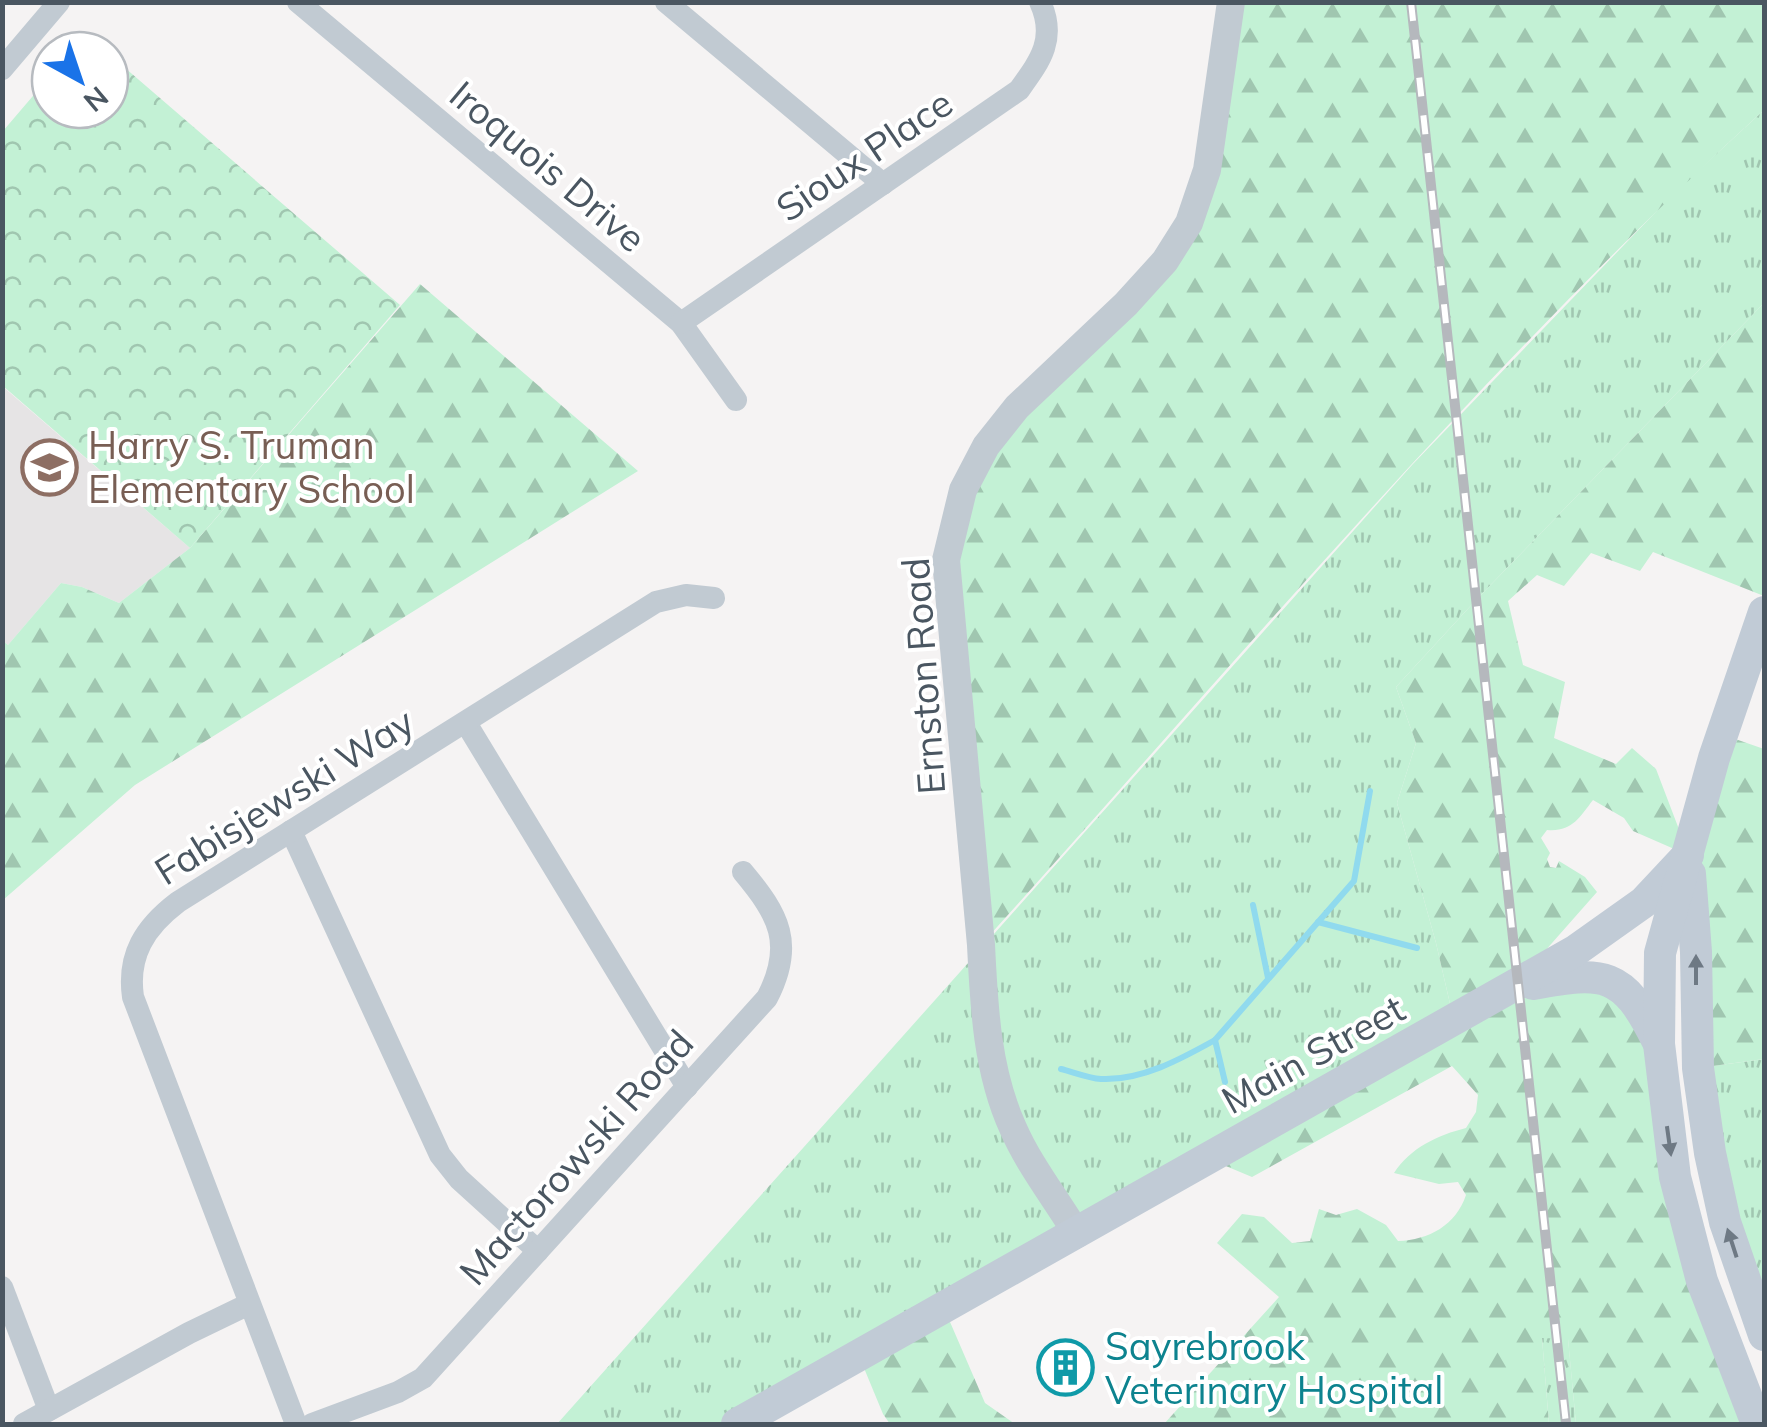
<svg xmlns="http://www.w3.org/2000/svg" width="1767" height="1427" viewBox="0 0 1767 1427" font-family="Mulish,sans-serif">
<defs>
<pattern id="grass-tufts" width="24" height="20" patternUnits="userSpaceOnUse" patternTransform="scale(2.5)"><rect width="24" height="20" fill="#c3f1d5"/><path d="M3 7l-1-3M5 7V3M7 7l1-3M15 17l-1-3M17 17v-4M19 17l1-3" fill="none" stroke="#a0c6b0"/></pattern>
<pattern id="forest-firs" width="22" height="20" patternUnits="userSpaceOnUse" patternTransform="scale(2.5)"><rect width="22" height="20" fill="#c3f1d5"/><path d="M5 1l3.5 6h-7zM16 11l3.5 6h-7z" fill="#a0c6b0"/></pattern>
<pattern id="park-crowns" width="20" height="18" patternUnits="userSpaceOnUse" patternTransform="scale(2.5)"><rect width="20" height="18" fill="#c3f1d5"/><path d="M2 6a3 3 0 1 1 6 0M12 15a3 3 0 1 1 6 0" fill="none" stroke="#a0c6b0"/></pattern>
</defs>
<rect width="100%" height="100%" fill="#f5f3f3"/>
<polygon fill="#e6e4e5" points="2,386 190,548 119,603 82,587 61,583 8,645 2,640"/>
<g fill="url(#grass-tufts)">
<polygon points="1764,110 1764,303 1476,600 1396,687 1416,743 1397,803 1436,943 1454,1021 737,1424 557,1424 1412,465 1675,192"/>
<polygon points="1764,1059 1764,1335 1698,1068"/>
<polygon points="1542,1338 1568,1338 1576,1424 1549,1424"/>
</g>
<g fill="url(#forest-firs)">
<path d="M1231 3H1764V110C1483 367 1236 662 981 945L946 560 963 490 1189 223Z"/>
<polygon points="420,284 638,471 135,785 3,900 3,641 8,645 61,583 82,587 119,603 190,548"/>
<path d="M1764 303V596L1653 552 1640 571 1591 553 1564 586 1537 575 1508 601 1523 665 1565 682 1554 738 1616 764 1632 748 1656 769 1688 853 1721 734 1764 749V1059L1698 1068 1688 855 1633 831 1624 818 1593 800C1579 818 1572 832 1547 830L1541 838 1550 853 1547 859 1550 867 1556 868 1559 861 1585 877 1597 892 1514 986 1625 992 1665 1109 1757 1424H1576L1568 1339 1542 1338 1549 1424H1164L1279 1297 1217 1243 1242 1214 1264 1217 1292 1243 1310 1241 1319 1209 1336 1215 1357 1209 1386 1225 1398 1241C1429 1240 1456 1225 1466 1195L1458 1182 1439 1184 1394 1173C1410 1148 1438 1135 1466 1128L1476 1112 1478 1095 1452 1066 1252 1177 1209 1159 1454 1021 1436 943 1397 803 1416 743 1396 687 1476 600Z"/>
<polygon points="944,1308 985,1403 1015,1424 890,1424 883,1414 859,1356"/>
</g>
<polygon fill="url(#park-crowns)" points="110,55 400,305 190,548 3,386 3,131 50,76 50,110 110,110"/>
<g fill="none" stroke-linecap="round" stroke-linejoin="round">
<g stroke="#90daee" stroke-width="6">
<polyline points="1253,905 1268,978"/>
<polyline points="1318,922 1417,948"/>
<path d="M1061 1069C1073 1072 1088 1078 1101 1079 1141 1081 1181 1059 1215 1040"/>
<polyline points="1225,1082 1215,1040 1354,881 1370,791"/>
</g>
<g stroke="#c1cad2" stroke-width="22">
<polyline points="298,2 681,323 736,400"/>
<polyline points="666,2 883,184"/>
<polyline points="2,69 59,2"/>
<path d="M681 323 1019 90C1040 61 1057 39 1040 2"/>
<polyline points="466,723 687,1087"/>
<polyline points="291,831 440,1155 459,1179 538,1251"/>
<polyline points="2,1287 49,1410"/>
<polyline points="24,1424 189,1333 249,1304"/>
<path d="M296 1424 133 997C127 955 145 927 178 902L656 602 686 595 714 598"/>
<path d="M312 1424 398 1392 423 1378 767 998C795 944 779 915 743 872"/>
</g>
<path stroke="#c1cad2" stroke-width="28" d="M1077 1234C1056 1199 1029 1165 1013 1128 987 1071 984 1007 981 945L946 560 963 490 986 446 1017 407 1126 304 1165 261 1189 223 1207 170 1231 2"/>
<g stroke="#c1cbd6" stroke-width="32">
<polyline points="1690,874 1696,952 1698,1068 1710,1153 1725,1222 1764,1335"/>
<path d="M1533 984C1604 971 1623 971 1657 1040"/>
<polyline points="737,1424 1575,951 1644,902 1688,855"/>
<polyline points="1757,1424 1702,1281 1675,1177 1659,1044 1660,953 1714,758 1764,612"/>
</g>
<defs>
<polyline id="rail" points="1411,2 1566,1424"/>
</defs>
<use href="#rail" stroke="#b5b8bd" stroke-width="10"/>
<use href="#rail" stroke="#fff" stroke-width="6" stroke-dasharray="19" stroke-linecap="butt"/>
</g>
<defs><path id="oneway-solid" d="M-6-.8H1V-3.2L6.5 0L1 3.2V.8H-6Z" transform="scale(2.5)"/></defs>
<g fill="#6e7984">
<use href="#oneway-solid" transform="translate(1696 970) rotate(-90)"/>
<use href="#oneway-solid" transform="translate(1669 1141) rotate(82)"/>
<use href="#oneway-solid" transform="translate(1732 1243) rotate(-108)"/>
</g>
<defs>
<symbol id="school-ring" viewBox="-11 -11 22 22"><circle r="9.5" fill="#fff" stroke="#8d6e63" stroke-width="1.5"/><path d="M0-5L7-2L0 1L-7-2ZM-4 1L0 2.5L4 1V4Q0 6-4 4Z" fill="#8d6e63"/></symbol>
<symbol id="building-ring" viewBox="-11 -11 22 22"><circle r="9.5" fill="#fff" stroke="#0f9aa8" stroke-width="1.5"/><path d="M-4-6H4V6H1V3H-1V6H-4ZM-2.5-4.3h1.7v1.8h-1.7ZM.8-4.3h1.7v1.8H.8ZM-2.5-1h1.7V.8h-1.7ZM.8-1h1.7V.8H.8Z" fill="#0f9aa8"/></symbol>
</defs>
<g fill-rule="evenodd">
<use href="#school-ring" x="18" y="436" width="63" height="63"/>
<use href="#building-ring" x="1034" y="1336" width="63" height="63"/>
</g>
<g text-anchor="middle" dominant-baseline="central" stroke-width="8" stroke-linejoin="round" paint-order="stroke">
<g font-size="38" fill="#4a5661" stroke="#fff">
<text transform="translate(864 155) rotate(-34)">Sioux Place</text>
<text transform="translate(548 166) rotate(40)">Iroquois Drive</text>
<text transform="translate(923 676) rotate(-94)">Ernston Road</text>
<text transform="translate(284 796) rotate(-32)">Fabisjewski Way</text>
<text transform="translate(1313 1054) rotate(-29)">Main Street</text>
<text transform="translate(576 1157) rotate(-48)">Mactorowski Road</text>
</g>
<g font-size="38" fill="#785e54" stroke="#fff" text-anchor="start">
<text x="88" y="445">Harry S. Truman<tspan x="88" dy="44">Elementary School</tspan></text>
</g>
<g font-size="38" fill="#0d838f" stroke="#fff" text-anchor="start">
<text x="1105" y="1346">Sayrebrook<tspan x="1105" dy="44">Veterinary Hospital</tspan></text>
</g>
</g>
<rect width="1767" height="1427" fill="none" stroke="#4a5661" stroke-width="10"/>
<g transform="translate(80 80) rotate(140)"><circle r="48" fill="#ffffff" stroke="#b7bbc0" stroke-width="2.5"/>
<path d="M0-8L18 38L0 25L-18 38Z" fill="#1a73e8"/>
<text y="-15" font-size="28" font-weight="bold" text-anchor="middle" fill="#4a5661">N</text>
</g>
</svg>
